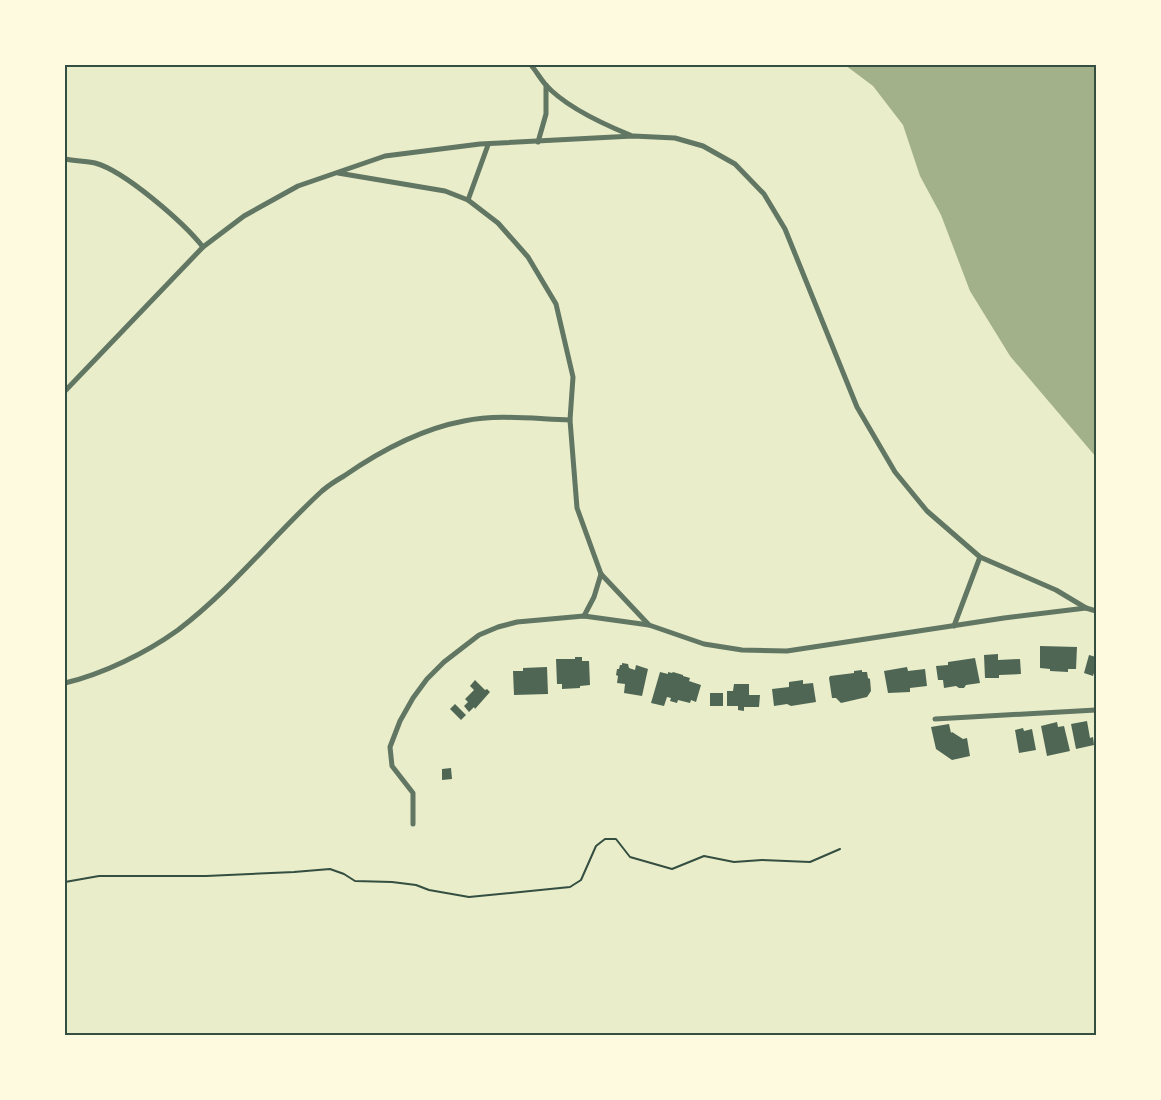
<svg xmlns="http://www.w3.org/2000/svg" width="1161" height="1100" viewBox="0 0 1161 1100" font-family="'Noto Serif',serif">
<rect width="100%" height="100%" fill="#e9edc9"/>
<polygon fill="#a3b18a" points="845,65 1096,65 1096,457 1010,356 970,291 941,215 920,176 903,125 873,86"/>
<g fill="#4f6655">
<polygon points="1040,646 1077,647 1076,669 1068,669 1068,672 1050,671 1050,669 1040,668"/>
<polygon points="998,654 998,660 1020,659 1021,674 999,675 999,678 985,678 984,655"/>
<polygon points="1089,655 1096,657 1096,673 1094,673 1093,676 1084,673"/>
<polygon points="575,657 582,657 582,661 589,661 590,685 580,686 580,688 562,689 562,684 557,684 556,659 575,659"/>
<polygon points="975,658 980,683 966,685 964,688 959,688 956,686 944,688 943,680 938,680 936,666 948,665 948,662"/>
<polygon points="622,663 628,664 629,668 635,670 636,665 648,669 642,696 624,693 625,684 617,683 618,676 616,675 617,669 619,669 620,665 622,665"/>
<polygon points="547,667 548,694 514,695 513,671 523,671 523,668"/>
<polygon points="907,667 908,671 925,669 927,686 910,688 910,692 888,693 884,671"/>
<polygon points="862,670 862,672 867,672 868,678 870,679 871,691 867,697 841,703 836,698 832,698 829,678 830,676 854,673 854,671"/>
<polygon points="660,672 668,674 668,672 672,673 673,672 683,675 683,676 690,678 689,681 701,685 696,702 691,700 690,703 678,700 677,703 670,701 671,698 667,697 664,706 651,703"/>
<polygon points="475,680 485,690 487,689 490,692 475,709 474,707 469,712 464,706 468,702 465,699 474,690 470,686"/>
<polygon points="803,680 803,684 813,683 816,702 791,706 787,704 774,706 772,689 789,687 789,682"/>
<polygon points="734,684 749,684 749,695 760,695 759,707 744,707 744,711 738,710 738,706 727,706 727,691 733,691"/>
<rect x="710" y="693" width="13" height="13"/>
<polygon points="455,704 466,715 461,720 450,709"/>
<polygon points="1087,721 1090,738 1093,737 1094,745 1076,749 1071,724"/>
<polygon points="1057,722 1058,727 1064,726 1070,751 1047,756 1041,726"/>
<polygon points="949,724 951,733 952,732 963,739 967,738 970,756 952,760 936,749 931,727"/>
<polygon points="1023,728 1024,731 1032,729 1036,750 1019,753 1015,730"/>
<polygon points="451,768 452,779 442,780 442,769"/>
</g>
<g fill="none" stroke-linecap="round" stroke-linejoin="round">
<polyline stroke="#344e41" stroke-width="2" points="65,882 99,876 206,876 294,872 330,869 344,874 355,881 392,882 416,885 429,890 469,897 570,887 581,880 596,846 605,839 616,839 630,857 672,869 704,856 734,862 762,860 810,862 840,849"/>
<g stroke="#617663" stroke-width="5">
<path d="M531 65C536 71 540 78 545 84 565 107 603 124 630 135"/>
<polyline points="538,142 546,114 546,85"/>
<path d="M65 159C75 161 86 161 95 163 125 171 184 223 203 247"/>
<polyline points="338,173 445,191 468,200 498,223 528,257 556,304 573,377 570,420 577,508 601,574 649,625 704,644 742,650 787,651 1004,618 1086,608"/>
<polyline points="468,200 488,145"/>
<polyline points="65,391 203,247 244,216 298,186 385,156 480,144 633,136 675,138 703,146 735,164 764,194 785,229 857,407 895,472 927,511 980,557 1056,590 1086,608 1096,611"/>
<polyline points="584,616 594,597 601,574"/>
<polyline points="954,626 980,557"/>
<path d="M65 683C103 674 146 653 178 630 231 590 273 536 322 491 329 485 337 480 344 476 380 451 421 429 464 421 498 414 535 419 570 420"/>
<polyline points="935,719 1096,710"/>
<polyline points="413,824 413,793 392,766 390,747 400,721 413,698 427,679 444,662 479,635 498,627 517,622 584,616 649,625"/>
</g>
</g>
<rect width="1161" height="1100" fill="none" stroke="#fefae0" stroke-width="132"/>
<rect x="66" y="66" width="1029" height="968" fill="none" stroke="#344e41" stroke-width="2"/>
</svg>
